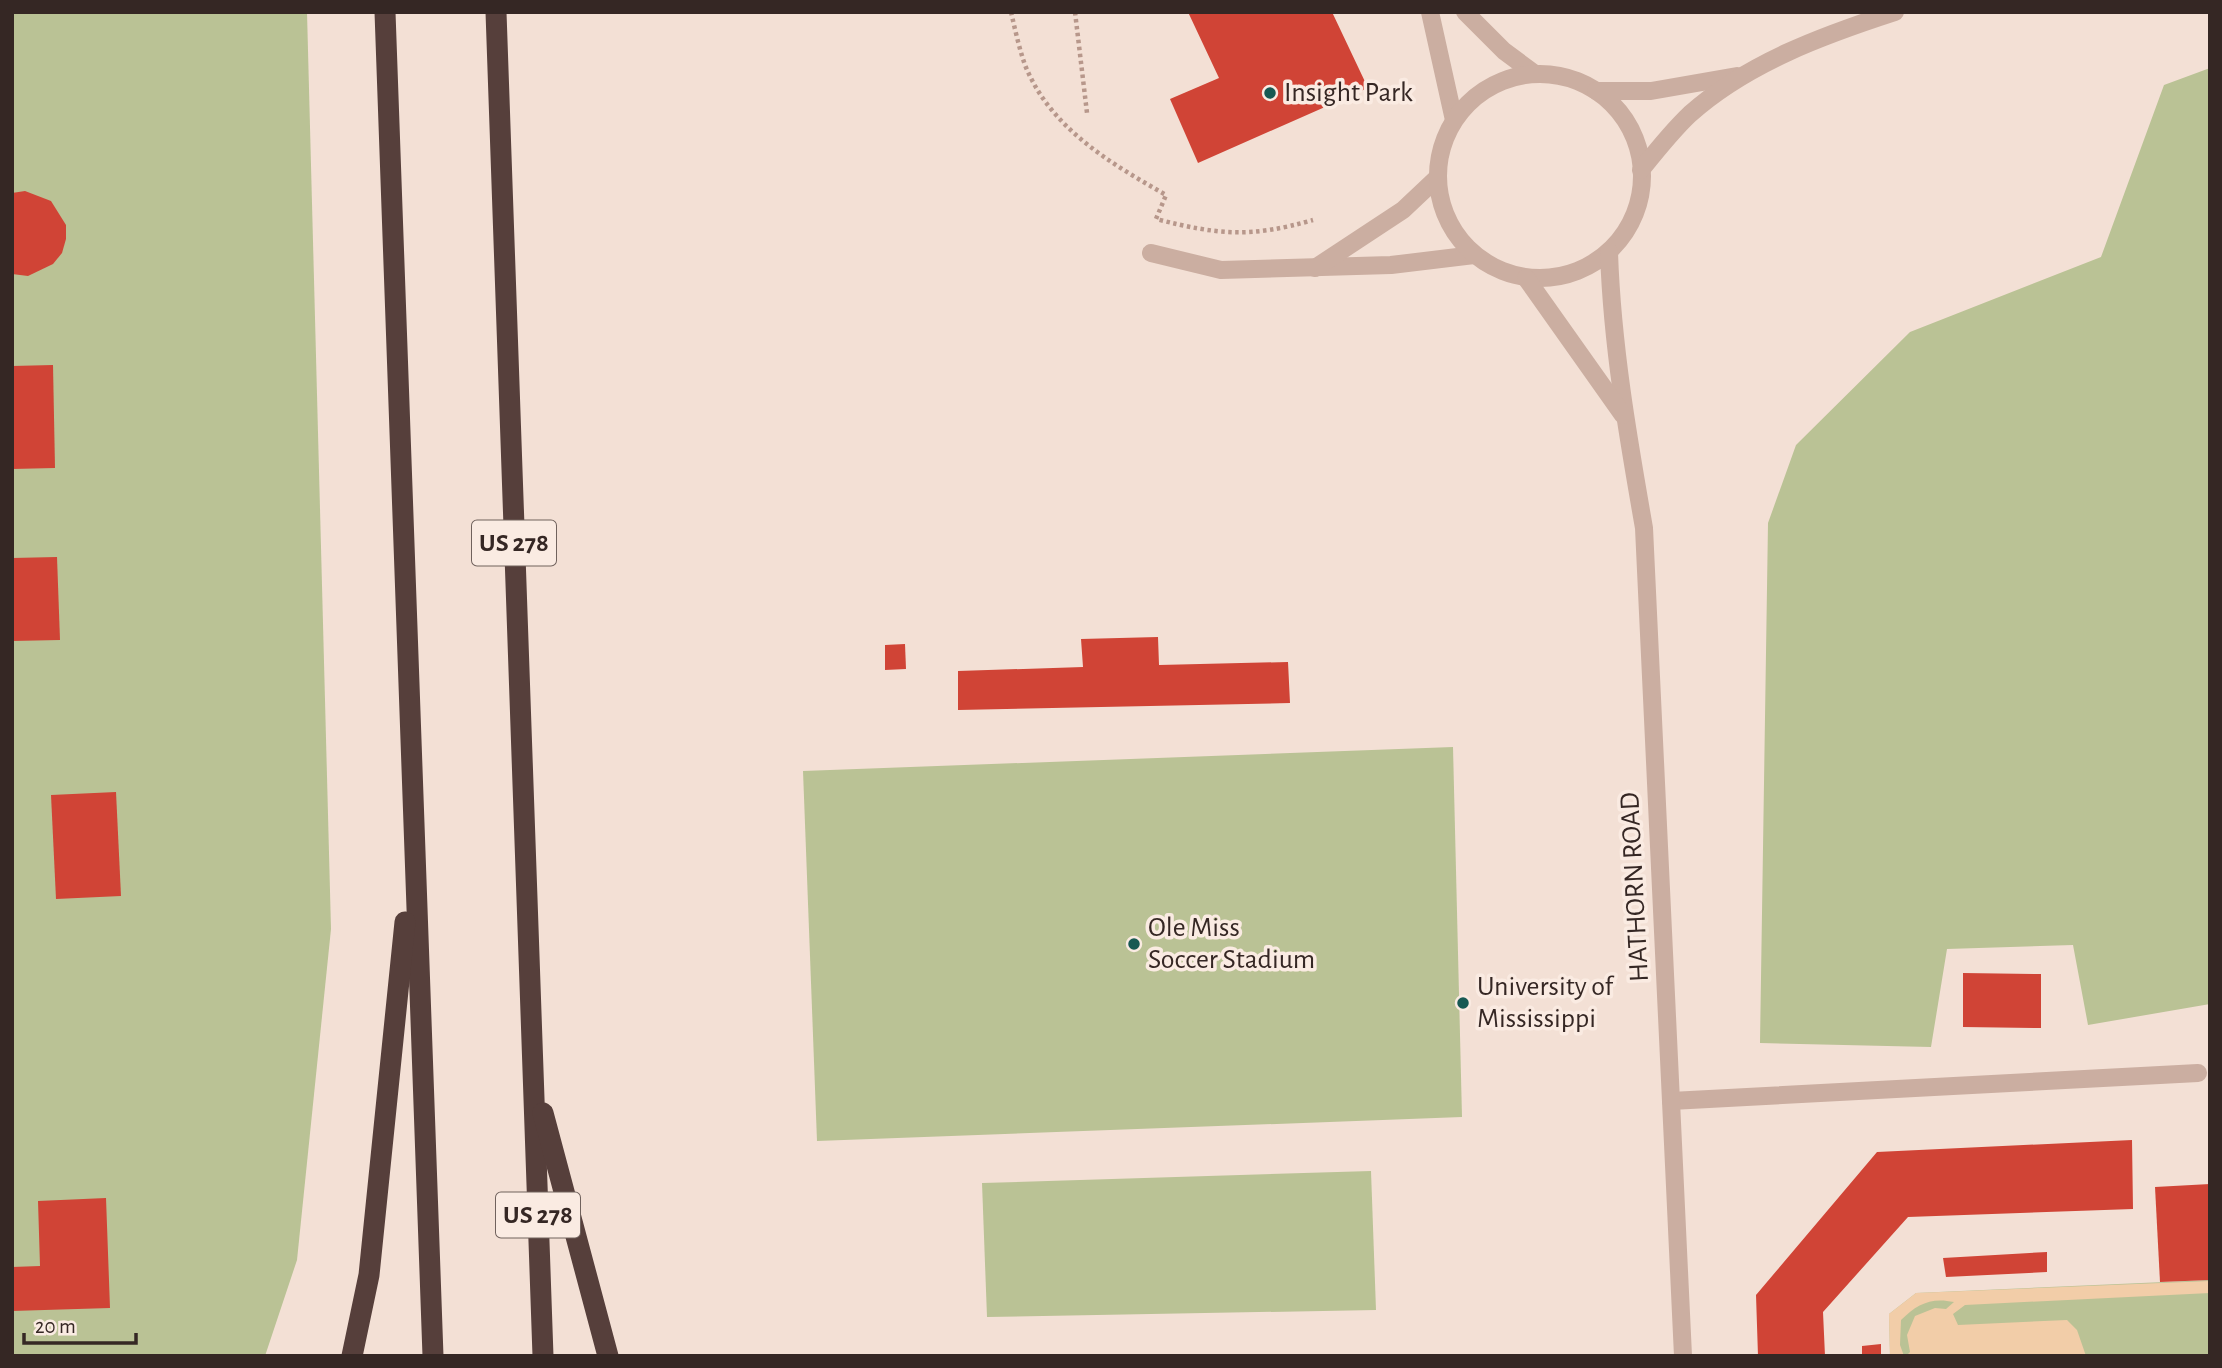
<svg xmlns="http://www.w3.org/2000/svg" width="2222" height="1368" viewBox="0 0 2222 1368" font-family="'Alegreya Sans',sans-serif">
<rect width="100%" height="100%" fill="#f3e0d5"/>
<g fill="#bac295">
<polygon points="12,12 307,12 331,929 297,1260 265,1356 12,1356"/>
<polygon points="2210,68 2210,1004 2088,1025 2073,945 1947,949 1931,1047 1760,1043 1768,523 1796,445 1910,332 2101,257 2164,85"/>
<polygon points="1453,747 1462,1117 817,1141 803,771"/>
<polygon points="1371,1171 1376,1310 987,1317 982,1183"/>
<polygon points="2210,1280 2210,1356 1890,1356 1889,1314 1916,1293"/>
</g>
<path fill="#f2cda8" d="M2210 1281V1293L1965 1305 1953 1314 1958 1325 2067 1320 2077 1330 2086 1356H1906L1910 1352 1907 1335 1915 1316 1935 1308 1946 1309 1954 1302C1931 1297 1917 1304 1901 1320L1900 1345 1904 1356H1890L1889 1314 1916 1293Z"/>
<g fill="#d04436">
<polygon points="1188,12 1332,12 1368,88 1198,163 1170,99 1219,78"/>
<polygon points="25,191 51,201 66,225 66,239 62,253 53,264 28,276 12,274 12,193"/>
<polygon points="53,365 55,468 12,469 12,366"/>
<polygon points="57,557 60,640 12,641 12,558"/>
<polygon points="1158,637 1159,665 1288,662 1290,703 958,710 958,671 1083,667 1081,639"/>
<polygon points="905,644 906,669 885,670 885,645"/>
<polygon points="116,792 121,896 56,899 51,795"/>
<polygon points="1963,973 2041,974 2041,1028 1963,1027"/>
<polygon points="2132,1140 2133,1209 1908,1217 1823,1312 1825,1356 1758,1356 1756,1295 1877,1152"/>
<polygon points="2210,1184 2210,1280 2160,1282 2155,1187"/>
<polygon points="106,1198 110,1308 12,1311 12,1267 40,1266 38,1201"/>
<polygon points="2047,1252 2047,1272 1946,1277 1943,1258"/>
<polygon points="1881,1344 1881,1356 1862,1356 1862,1346"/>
</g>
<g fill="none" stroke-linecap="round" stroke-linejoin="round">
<g stroke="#b7978b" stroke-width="4.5" stroke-dasharray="3.5 3.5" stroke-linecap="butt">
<path d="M1011 12C1015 29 1019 48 1025 65 1050 128 1110 163 1166 195L1156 219C1219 235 1250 238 1313 220"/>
<polyline points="1075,12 1087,113"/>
</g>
<g stroke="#cbaea1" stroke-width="18">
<polyline points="1151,253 1221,270 1391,265 1474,255"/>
<polyline points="1315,268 1403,210 1438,177"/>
<polyline points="1671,1101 2198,1073"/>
</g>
<g stroke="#cbaea1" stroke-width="18">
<polyline points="1430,12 1454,120"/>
<polyline points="1465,12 1504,51 1535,74"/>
<circle cx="1540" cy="176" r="102"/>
<polyline points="1596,91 1651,91 1737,76"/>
<path d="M1641 170C1657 150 1672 131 1690 114 1747 63 1824 35 1895 12"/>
<path d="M1609 252C1612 345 1628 437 1644 528L1683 1356"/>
<polyline points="1526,278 1623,415"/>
</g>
<g stroke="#563f3b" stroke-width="21">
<polyline points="385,12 433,1356"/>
<polyline points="496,12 543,1356"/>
<polyline points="543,1113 608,1356"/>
<polyline points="352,1356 369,1275 405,922"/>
</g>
</g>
<g fill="#175953" stroke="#faebe2" stroke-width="2.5">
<circle cx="1270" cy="93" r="7"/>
<circle cx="1134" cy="944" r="7"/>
<circle cx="1463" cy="1003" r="7"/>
</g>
<g text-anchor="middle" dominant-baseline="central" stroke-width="7" stroke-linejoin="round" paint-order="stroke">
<g fill="#faebe2" stroke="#70625d" stroke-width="2">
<rect x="472" y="520.5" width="84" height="45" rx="5"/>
<rect x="496" y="1192.5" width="84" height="45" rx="5"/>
</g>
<g font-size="26" font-weight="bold" fill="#352724">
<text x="514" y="543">US 278</text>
<text x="538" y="1215">US 278</text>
</g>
<g font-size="28" fill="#352724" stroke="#faebe2" text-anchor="start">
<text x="1284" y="93">Insight Park</text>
<text x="1148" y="928">Ole Miss<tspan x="1148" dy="32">Soccer Stadium</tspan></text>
<text x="1477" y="987">University of<tspan x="1477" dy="32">Mississippi</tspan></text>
</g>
<g font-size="28" fill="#352724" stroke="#faebe2">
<text transform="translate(1635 887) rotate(-93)">HATHORN ROAD</text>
</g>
</g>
<rect width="2222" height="1368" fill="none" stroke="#352724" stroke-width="28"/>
<path d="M24 1333v10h112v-10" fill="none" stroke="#352724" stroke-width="3.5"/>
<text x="35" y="1333" font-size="21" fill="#352724" stroke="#faebe2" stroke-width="5" paint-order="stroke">20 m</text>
</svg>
